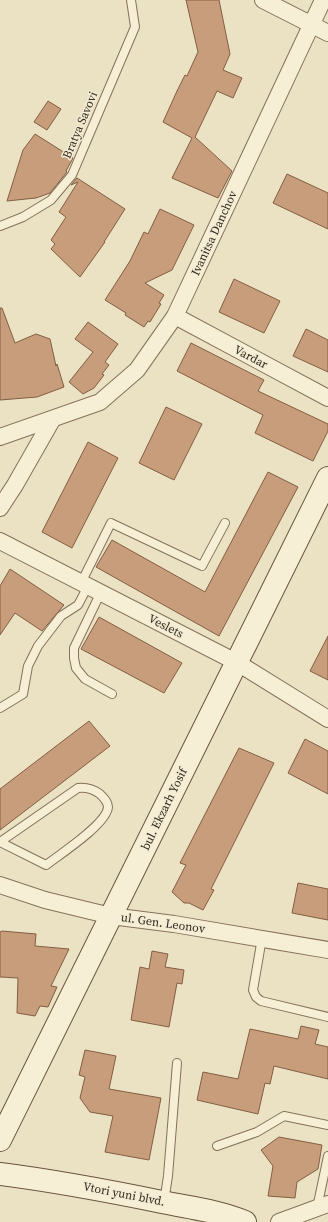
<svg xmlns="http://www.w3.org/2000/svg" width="328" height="1222" viewBox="0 0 328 1222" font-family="'Source Serif 4',serif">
<rect width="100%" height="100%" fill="#ebe1c3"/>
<g fill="#c89d7b" stroke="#835e42">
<polygon points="186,0 219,0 230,54 223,70 242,78 233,98 217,91 195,137 232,171 218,198 172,178 192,138 163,122 177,91 185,75 187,76 198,52"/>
<polygon points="48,101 61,109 47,130 34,122"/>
<polygon points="35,134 73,158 66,171 67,172 50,193 36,198 7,201 23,150"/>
<polygon points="287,174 328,193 328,229 273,203"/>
<polygon points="77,178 125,209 104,242 105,242 80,277 51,249 55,244 51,240 66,217 59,212 78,182 71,185"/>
<polygon points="160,209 194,225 172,270 145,283 164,295 159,303 161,304 150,322 148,321 144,327 125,315 126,313 105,300 130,261 144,232 148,234"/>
<polygon points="234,279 280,301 264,333 219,312"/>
<polygon points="0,308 2,308 15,343 36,334 50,339 56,366 57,364 64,387 37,397 0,400"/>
<polygon points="88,322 118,344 105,362 109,365 102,374 104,375 94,388 83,394 69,382 93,352 75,339"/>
<polygon points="306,329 328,340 328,372 293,356"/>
<polygon points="191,343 264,380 258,391 328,424 328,431 313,461 255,433 263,415 177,371"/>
<polygon points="166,407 202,424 174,480 139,463"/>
<polygon points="88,442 118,458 72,548 42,532"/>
<polygon points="268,472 298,487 219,636 96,567 112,540 205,592"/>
<polygon points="10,569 64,605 42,631 15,613 0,635 0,586"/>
<polygon points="99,617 182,663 164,693 81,649"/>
<polygon points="328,636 328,680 310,671"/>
<polygon points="89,721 110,746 0,830 0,789"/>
<polygon points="305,739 328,751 328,794 288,773"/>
<polygon points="239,748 274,763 211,889 214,890 203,910 189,903 184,903 172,892 186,865 180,863"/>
<polygon points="298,883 328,889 328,920 292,913"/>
<polygon points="2,931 36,934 35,946 69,949 51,986 57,987 48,1007 40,1006 35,1016 17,1013 18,978 0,977 0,932"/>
<polygon points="152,951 168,954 165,967 184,970 182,984 177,983 169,1027 131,1020 140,967 149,969"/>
<polygon points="301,1026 319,1030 315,1044 328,1047 328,1079 274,1066 270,1084 265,1083 258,1114 197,1100 203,1072 238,1079 250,1029 298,1039"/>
<polygon points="85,1050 116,1056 109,1089 161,1098 149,1160 105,1152 113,1116 90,1112 80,1098 85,1077 79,1075"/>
<polygon points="279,1137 322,1145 318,1169 297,1182 295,1198 268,1196 273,1166 261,1150"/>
</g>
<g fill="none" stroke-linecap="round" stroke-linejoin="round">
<defs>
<g id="lane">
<polyline points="0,226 23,217 51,200 72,175 135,27 131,0"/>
<polyline points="81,583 111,523 202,566 225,523"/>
<polyline points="101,592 74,648 74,658 76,668 85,679 112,694"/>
<polyline points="0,708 23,694 28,666 38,646 61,616 78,605 88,586"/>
<path d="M0 842 78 788C87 787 93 789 100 794 104 798 108 802 108 807 107 824 59 855 46 865L0 842"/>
<polyline points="262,938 253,990 256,997 261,1001 328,1017"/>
<polyline points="217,1146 257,1132 284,1116 328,1125"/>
<polyline points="164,1202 168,1176 177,1063"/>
<polyline points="317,1208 328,1156"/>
</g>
<g id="street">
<polyline points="263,0 328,33"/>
<polyline points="175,316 328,398"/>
<polyline points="0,437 100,402 137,370 175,316 323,0"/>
<polyline points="0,508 15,485 52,420"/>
<polyline points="0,541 236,662 328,719"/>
<polyline points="0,885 45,900 111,916 174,924 328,950"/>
<polyline points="279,1222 328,1204"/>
</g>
<g id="secondary">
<polyline points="0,1140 328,478"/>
<path d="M0 1174C55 1181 108 1191 162 1202 191 1208 219 1211 245 1222"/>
</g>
</defs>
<use href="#lane" stroke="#85725b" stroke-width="10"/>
<use href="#street" stroke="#85725b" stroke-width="18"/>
<use href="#secondary" stroke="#67543e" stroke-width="24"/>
<use href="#lane" stroke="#f7eed6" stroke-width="8"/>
<use href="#street" stroke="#f7eed6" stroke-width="16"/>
<use href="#secondary" stroke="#f7eed6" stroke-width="22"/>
</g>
<g text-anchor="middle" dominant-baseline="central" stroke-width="3" stroke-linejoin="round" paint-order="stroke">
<g font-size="12" fill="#352a1e" stroke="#f3ebd3">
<text transform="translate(80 125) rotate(-67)">Bratya Savovi</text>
<text transform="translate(214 233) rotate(-65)">Ivanitsa Danchov</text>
<text transform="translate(251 357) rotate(28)">Vardar</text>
<text transform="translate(166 626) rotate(27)">Veslets</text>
<text transform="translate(164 809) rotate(-64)">bul. Ekzarh Yosif</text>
<text transform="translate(163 923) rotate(8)">ul. Gen. Leonov</text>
<text transform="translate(124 1194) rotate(11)">Vtori yuni blvd.</text>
</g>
</g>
</svg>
